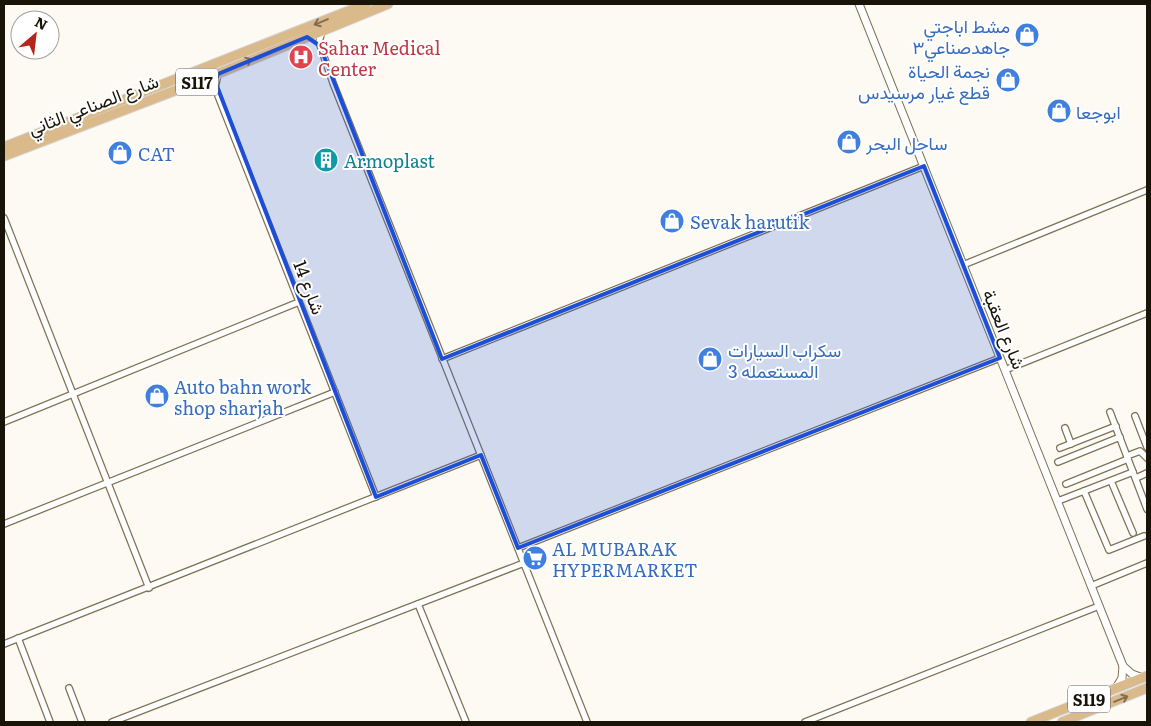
<svg xmlns="http://www.w3.org/2000/svg" width="1151" height="726" viewBox="0 0 1151 726" font-family="Literata,Vazirmatn,serif">
<rect width="100%" height="100%" fill="#fdfaf4"/>
<g fill="none" stroke-linecap="round" stroke-linejoin="round">
<defs>
<g id="minor">
<polyline points="322,31 319,42 333,83 587,722"/>
<polyline points="218,74 215,88 376,497"/>
<polyline points="4,218 149,588"/>
<polyline points="963,265 1147,190"/>
<polyline points="442,359 924,166"/>
<polyline points="1005,370 1147,313"/>
<polyline points="1110,412 1147,509"/>
<polyline points="1135,416 1147,447"/>
<polyline points="4,422 299,302"/>
<polyline points="1065,428 1071,444"/>
<polyline points="1060,448 1116,426"/>
<polyline points="1127,456 1140,451 1147,458"/>
<polyline points="1058,462 1120,437"/>
<polyline points="1136,478 1147,473"/>
<polyline points="1111,481 1133,533"/>
<polyline points="1066,484 1128,459"/>
<polyline points="1084,491 1109,550 1144,536"/>
<polyline points="1058,501 1133,472"/>
<polyline points="4,524 335,392"/>
<polyline points="518,548 1000,358"/>
<polyline points="1091,586 1147,563"/>
<polyline points="418,604 466,722"/>
<polyline points="18,638 50,722"/>
<polyline points="4,644 481,455"/>
<polyline points="69,688 82,722"/>
<polyline points="112,722 524,563"/>
<polyline points="805,722 1099,606"/>
</g>
<g id="tertiary">
<polyline points="859,4 1123,666 1132,674 1143,678"/>
<polyline points="1116,688 1122,678 1123,666"/>
</g>
<g id="primary">
<polyline points="4,147 366,4"/>
<polyline points="4,156 200,81 388,4"/>
<polyline points="1031,722 1147,676"/>
<polyline points="1062,722 1147,688"/>
</g>
</defs>
<use href="#minor" stroke="#7e7355" stroke-width="8"/>
<use href="#tertiary" stroke="#7e7355" stroke-width="9"/>
<use href="#primary" stroke="#d5d5d3" stroke-width="11"/>
<use href="#minor" stroke="#fff" stroke-width="5.5"/>
<use href="#tertiary" stroke="#fff" stroke-width="7"/>
<use href="#primary" stroke="#daba8b" stroke-width="9"/>
</g>
<defs><path id="oneway-shaft" d="M-6 0H5M1.5-3L5.5 0L1.5 3" fill="none" stroke-width="1.6" stroke-linecap="round" stroke-linejoin="round" transform="scale(1.25)"/></defs>
<g stroke="#836f50">
<use href="#oneway-shaft" transform="translate(321 22) rotate(158)"/>
<use href="#oneway-shaft" transform="translate(245 62) rotate(-23)"/>
<use href="#oneway-shaft" transform="translate(1121 699) rotate(-22)"/>
</g>
<path fill="#1d4ed8" fill-opacity="0.2" stroke="#1d4ed8" stroke-width="4" stroke-linejoin="round" d="M307 37 320 46 442 359 924 166 1000 358 518 548 481 455 376 497 215 81 218 74Z"/>
<defs>
<symbol id="shop-disc" viewBox="-11 -11 22 22"><circle r="9.5" fill="#3f7fe0" stroke="#fff"/><path d="M-5-2.5h2.3a2.7 3.5 0 0 1 5.4 0H5L5.5 6h-11ZM-1.5-2.5h3a1.5 2.3 0 0 0-3 0Z" fill="#fff"/></symbol>
<symbol id="hospital-disc" viewBox="-11 -11 22 22"><circle r="9.5" fill="#e0444e" stroke="#fff"/><path d="M-5-5h3v3.5h4V-5h3V5h-3V1.5h-4V5h-3Z" fill="#fff"/></symbol>
<symbol id="building-disc" viewBox="-11 -11 22 22"><circle r="9.5" fill="#0f9aa8" stroke="#fff"/><path d="M-4-6H4V6H1V3H-1V6H-4ZM-2.5-4.3h1.7v1.8h-1.7ZM.8-4.3h1.7v1.8H.8ZM-2.5-1h1.7V.8h-1.7ZM.8-1h1.7V.8H.8Z" fill="#fff"/></symbol>
<symbol id="supermarket-disc" viewBox="-11 -11 22 22"><circle r="9.5" fill="#3f7fe0" stroke="#fff"/><path d="M-6-5.5h2.5l.6 2H6L4.5 2H-2.5L-4.4-4H-6ZM-1.5 3.2a1.3 1.3 0 1 0 .1 0ZM3 3.2a1.3 1.3 0 1 0 .1 0Z" fill="#fff"/></symbol>
</defs>
<g fill-rule="evenodd">
<use href="#shop-disc" x="1013" y="21" width="28" height="28"/>
<use href="#hospital-disc" x="287" y="43" width="28" height="28"/>
<use href="#shop-disc" x="994" y="66" width="28" height="28"/>
<use href="#shop-disc" x="1045" y="97" width="28" height="28"/>
<use href="#shop-disc" x="835" y="128" width="28" height="28"/>
<use href="#shop-disc" x="106" y="139" width="28" height="28"/>
<use href="#building-disc" x="312" y="146" width="28" height="28"/>
<use href="#shop-disc" x="658" y="207" width="28" height="28"/>
<use href="#shop-disc" x="696" y="345" width="28" height="28"/>
<use href="#shop-disc" x="143" y="382" width="28" height="28"/>
<use href="#supermarket-disc" x="521" y="544" width="28" height="28"/>
</g>
<g text-anchor="middle" dominant-baseline="central" stroke-width="4" stroke-linejoin="round" paint-order="stroke">
<g fill="#fff" stroke="#5d5a52" stroke-width="1">
<rect x="176" y="68.5" width="42" height="27" rx="4"/>
<rect x="1068" y="685.5" width="42" height="27" rx="4"/>
</g>
<g font-size="16" font-weight="bold" fill="#181408">
<text x="197" y="82">S117</text>
<text x="1089" y="699">S119</text>
</g>
<g font-size="18" fill="#366cbe" stroke="#fff" text-anchor="start">
<text x="1010" y="25" text-anchor="end">مشط اباجتي<tspan x="1010" dy="21">جاهدصناعي٣</tspan></text>
<text x="990" y="70" text-anchor="end">نجمة الحياة<tspan x="990" dy="21">قطع غيار مرسيدس</tspan></text>
<text x="1076" y="111">ابوجعا</text>
<text x="866" y="142">ساحل البحر</text>
<text x="138" y="153">CAT</text>
<text x="690" y="221">Sevak harutik</text>
<text x="728" y="349">سكراب السيارات<tspan x="728" dy="21">المستعمله 3</tspan></text>
<text x="174" y="386">Auto bahn work<tspan x="174" dy="21">shop sharjah</tspan></text>
<text x="552" y="548">AL MUBARAK<tspan x="552" dy="21">HYPERMARKET</tspan></text>
</g>
<g font-size="18" fill="#be3a42" stroke="#fff" text-anchor="start">
<text x="318" y="47">Sahar Medical<tspan x="318" dy="21">Center</tspan></text>
</g>
<g font-size="18" fill="#181408" stroke="#fff">
<text transform="translate(93 104) rotate(-21)">شارع الصناعي الثاني</text>
<text transform="translate(310 287) rotate(69)">شارع 14</text>
<text transform="translate(1005 329) rotate(68)">شارع العقبة</text>
</g>
<g font-size="18" fill="#0d838f" stroke="#fff" text-anchor="start">
<text x="344" y="160">Armoplast</text>
</g>
</g>
<rect width="1151" height="726" fill="none" stroke="#181408" stroke-width="10"/>
<g transform="translate(35 35) rotate(28)"><circle r="24" fill="#ffffff" stroke="#a3a19c"/>
<path d="M0-4L9 19L0 12L-9 19Z" fill="#b4251c"/>
<text y="-8" font-size="14" font-weight="bold" text-anchor="middle" fill="#181408">N</text>
</g>
</svg>
